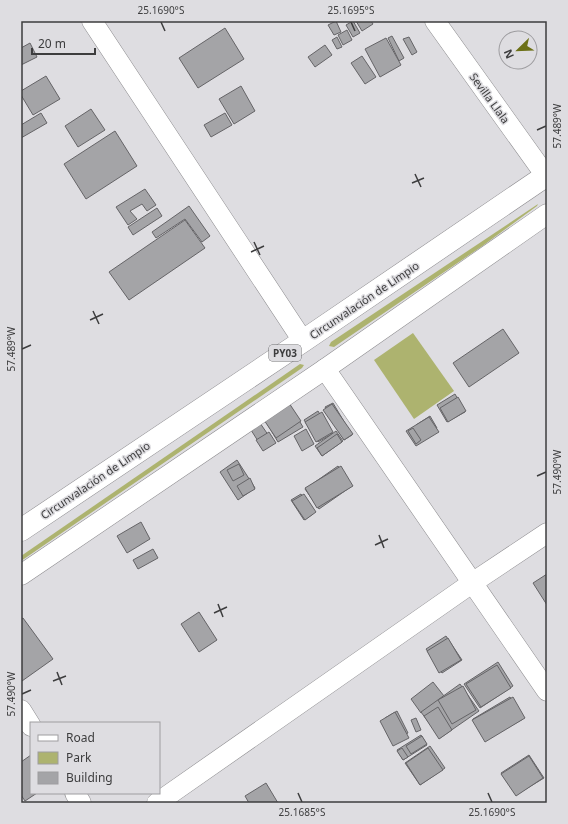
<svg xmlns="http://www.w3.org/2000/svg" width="568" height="824" viewBox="0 0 568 824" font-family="'Noto Sans',sans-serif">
<rect width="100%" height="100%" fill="#dedde1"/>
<g fill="#adb36f">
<polygon points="538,204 537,206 481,247 334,347 329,346 331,342"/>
<polygon points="413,333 454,391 414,419 374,360"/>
<polygon points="300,364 304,365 302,368 21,561 21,556"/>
</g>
<g fill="#a4a4a7" stroke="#656467">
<polygon points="336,21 341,32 334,35 328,25"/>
<polygon points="353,21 360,33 353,37 346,25"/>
<polygon points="356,21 371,21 373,24 362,31"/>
<polygon points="225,28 244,59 198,88 179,58"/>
<polygon points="347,30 352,40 343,45 338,35"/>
<polygon points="392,36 404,58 399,61 388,38"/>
<polygon points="337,37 342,47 337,49 332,40"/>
<polygon points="409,37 417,52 412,55 403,39"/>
<polygon points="386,38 401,65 380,77 365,49"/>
<polygon points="30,43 37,57 21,65 21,48"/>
<polygon points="325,45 332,55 315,67 308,57"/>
<polygon points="362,56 376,77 365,84 351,63"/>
<polygon points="46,76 60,99 33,115 21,95 21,91"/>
<polygon points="241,86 255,111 234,124 219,99"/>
<polygon points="91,109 105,130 78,147 65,126"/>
<polygon points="41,113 47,123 21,138 21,125"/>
<polygon points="225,113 232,125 211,137 204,125"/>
<polygon points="115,131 137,166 86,199 64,164"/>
<polygon points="145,189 156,205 147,211 142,204 130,211 137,219 128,225 116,207"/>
<polygon points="189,206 210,236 202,242 185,219 156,238 152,232"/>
<polygon points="157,208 162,216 133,235 128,227"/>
<polygon points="185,220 205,248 129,300 109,272"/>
<polygon points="503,329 519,353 469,387 453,363"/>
<polygon points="455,394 465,412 447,422 437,405"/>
<polygon points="458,397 466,411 448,422 440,408"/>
<polygon points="288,402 303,427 278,442 263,417"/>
<polygon points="289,403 301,421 276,438 264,420"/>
<polygon points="333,403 352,435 344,440 325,407"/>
<polygon points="332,404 353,434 344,440 323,410"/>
<polygon points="318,411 332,434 318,442 304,420"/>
<polygon points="322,412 333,432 316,442 305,422"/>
<polygon points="430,416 437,428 424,437 416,425"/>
<polygon points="429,417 439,432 416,446 406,431"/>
<polygon points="260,423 273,442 263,449 251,430"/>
<polygon points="413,428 421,440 416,444 408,431"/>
<polygon points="306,429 314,444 302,451 294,436"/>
<polygon points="336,431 343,441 322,456 315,446"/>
<polygon points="269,432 276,443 263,451 256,440"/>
<polygon points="337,434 342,442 322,456 317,448"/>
<polygon points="237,460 255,488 238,500 220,472"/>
<polygon points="239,464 244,475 233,481 227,470"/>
<polygon points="338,466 352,486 319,509 305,489"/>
<polygon points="341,466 353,486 317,508 305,488"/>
<polygon points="250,478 255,489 243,496 237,486"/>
<polygon points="301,494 313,514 304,520 291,500"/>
<polygon points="304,494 316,512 305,520 292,501"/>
<polygon points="141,522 150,539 127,553 117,536"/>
<polygon points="153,549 158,558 138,569 133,560"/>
<polygon points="547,574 547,605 533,583"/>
<polygon points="199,612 217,640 199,652 181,624"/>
<polygon points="23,618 53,659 22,681 21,679 21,619"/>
<polygon points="446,636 462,660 442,673 426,649"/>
<polygon points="448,638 461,660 439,673 427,651"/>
<polygon points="498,662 513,686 480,708 464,684"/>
<polygon points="497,665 511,688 481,707 466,684"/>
<polygon points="433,682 444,696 421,713 411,699"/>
<polygon points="460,684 479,711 440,738 421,712"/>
<polygon points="463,686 476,710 452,724 438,700"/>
<polygon points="510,697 523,719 486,740 473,719"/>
<polygon points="513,697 525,718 485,742 472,720"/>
<polygon points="438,707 452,730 439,739 424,716"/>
<polygon points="397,711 408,733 397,739 385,718"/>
<polygon points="395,712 409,738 393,746 380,721"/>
<polygon points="416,718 421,730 416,732 411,720"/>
<polygon points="421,735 427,745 403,760 397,750"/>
<polygon points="422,736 427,744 411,754 406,746"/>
<polygon points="430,746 445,768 420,785 405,763"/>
<polygon points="402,748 408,757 403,760 397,751"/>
<polygon points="428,748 443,770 420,785 406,763"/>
<polygon points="31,755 31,793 37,793 25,801 21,795 21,762"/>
<polygon points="529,755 544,778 516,795 501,773"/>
<polygon points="529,756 543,778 516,796 501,774"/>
<polygon points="266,783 278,803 249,803 245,796"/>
</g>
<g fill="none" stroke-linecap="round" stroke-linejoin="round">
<defs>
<g id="street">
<polyline points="92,21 303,341"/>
<polyline points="435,21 546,176"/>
<polyline points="325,369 547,691"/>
<polyline points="21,575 325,369 547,214"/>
<polyline points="21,710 31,726"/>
<polyline points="75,793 81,803"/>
<polyline points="157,803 472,583 547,533"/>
</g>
<polyline id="highway" points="21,530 303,341 547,175"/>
</defs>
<use href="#street" stroke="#8c8b8e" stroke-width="21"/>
<use href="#highway" stroke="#8c8b8e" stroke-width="23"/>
<use href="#street" stroke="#fff" stroke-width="20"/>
<use href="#highway" stroke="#fff" stroke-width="22"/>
</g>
<path fill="none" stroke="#3d3d3e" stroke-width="1.5" d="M161 22 165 31M351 22 355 31M537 130 546 126M415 174 421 187M412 183 424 178M254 242 260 255M251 252 264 246M93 311 99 324M90 320 103 314M22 349 31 345M537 476 546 472M379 535 384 548M375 545 388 539M218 604 223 617M214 613 227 607M57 672 62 685M53 681 66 676M22 694 31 690M298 793 302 802M488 793 492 802"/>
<g text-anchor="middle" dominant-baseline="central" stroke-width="3" stroke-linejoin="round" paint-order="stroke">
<rect fill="#dedde1" stroke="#6d6d6f" stroke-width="1" x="269" y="345" width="32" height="16" rx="3"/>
<g font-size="10" font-weight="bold" fill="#3d3d3e">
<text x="285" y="353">PY03</text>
</g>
<g font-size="11" fill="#3d3d3e" stroke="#dedde1">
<text transform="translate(490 98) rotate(54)">Sevilla Llala</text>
<text transform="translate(364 300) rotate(-34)">Circunvalación de Limpio</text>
<text transform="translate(95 480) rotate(-34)">Circunvalación de Limpio</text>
</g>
</g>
<rect width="568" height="824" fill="none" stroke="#dedde1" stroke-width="44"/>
<rect x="30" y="722" width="130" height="72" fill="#dedde1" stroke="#9e9da0"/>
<rect x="38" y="735" width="20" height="6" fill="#ffffff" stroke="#9e9da0"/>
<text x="66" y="742" font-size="12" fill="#3d3d3e">Road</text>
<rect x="38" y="752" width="20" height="12" fill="#adb36f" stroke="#9e9da0"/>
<text x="66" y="762" font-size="12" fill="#3d3d3e">Park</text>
<rect x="38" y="772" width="20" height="12" fill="#a4a4a7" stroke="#9e9da0"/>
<text x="66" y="782" font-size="12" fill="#3d3d3e">Building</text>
<g transform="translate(518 50) rotate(247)"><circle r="19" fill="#dedde1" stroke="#9e9da0"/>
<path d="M0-3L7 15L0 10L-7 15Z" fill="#6c7016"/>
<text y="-6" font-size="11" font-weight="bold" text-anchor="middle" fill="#3d3d3e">N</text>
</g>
<path d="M32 48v6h63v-6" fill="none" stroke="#3d3d3e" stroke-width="2"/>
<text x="38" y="48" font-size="12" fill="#3d3d3e" stroke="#dedde1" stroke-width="3" paint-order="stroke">20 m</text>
<rect x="22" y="22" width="524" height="780" fill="none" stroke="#3d3d3e" stroke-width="1.5"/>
<g font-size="10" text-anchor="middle" fill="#3d3d3e">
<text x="161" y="14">25.1690°S</text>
<text x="351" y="14">25.1695°S</text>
<text transform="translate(557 126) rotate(-90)" y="4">57.489°W</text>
<text transform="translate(11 349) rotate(-90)" y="4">57.489°W</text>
<text transform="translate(557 472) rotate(-90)" y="4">57.490°W</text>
<text transform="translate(11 694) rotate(-90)" y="4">57.490°W</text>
<text x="302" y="816">25.1685°S</text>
<text x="492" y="816">25.1690°S</text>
</g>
</svg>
